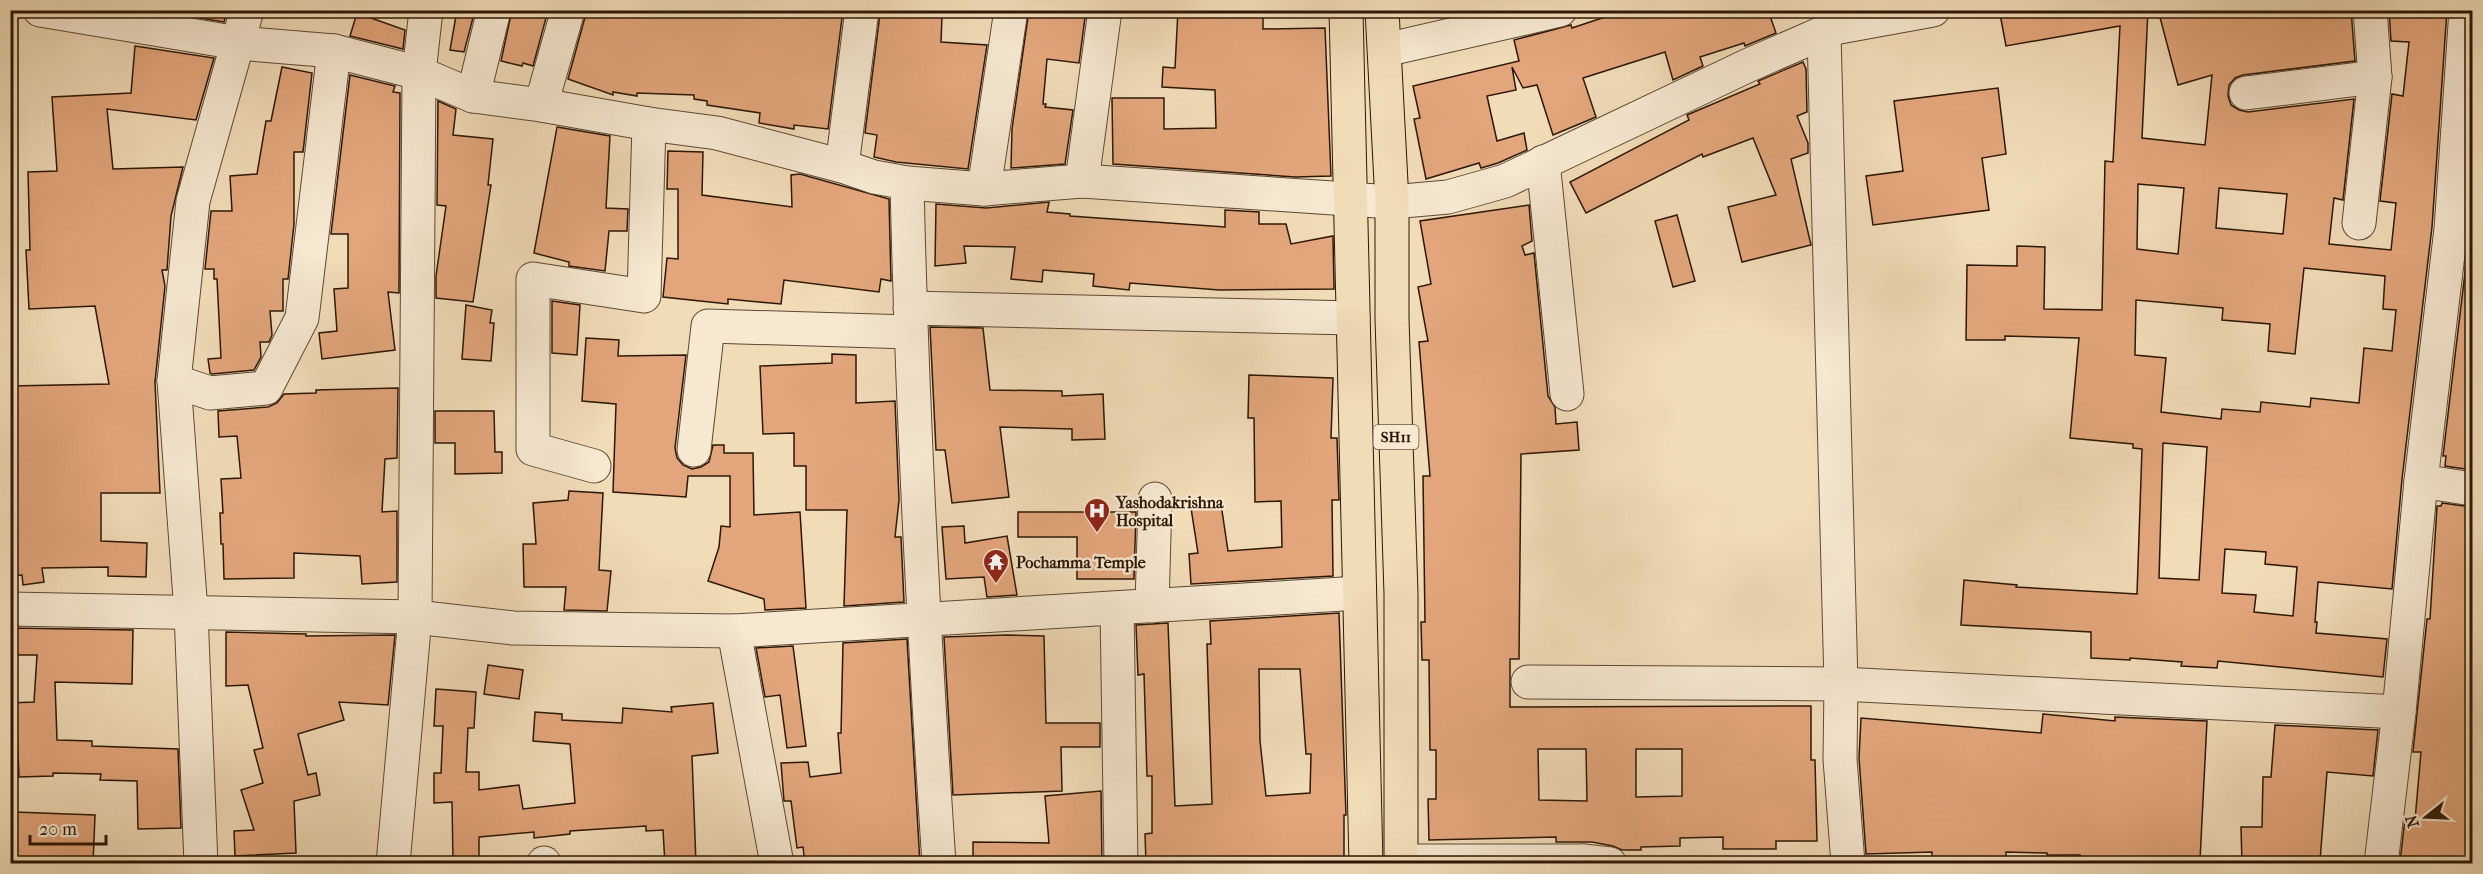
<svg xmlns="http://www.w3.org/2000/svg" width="2483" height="874" viewBox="0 0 2483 874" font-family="'IM FELL French Canon',serif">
<rect width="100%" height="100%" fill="#f1dcb8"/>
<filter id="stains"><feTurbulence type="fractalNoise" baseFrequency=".00333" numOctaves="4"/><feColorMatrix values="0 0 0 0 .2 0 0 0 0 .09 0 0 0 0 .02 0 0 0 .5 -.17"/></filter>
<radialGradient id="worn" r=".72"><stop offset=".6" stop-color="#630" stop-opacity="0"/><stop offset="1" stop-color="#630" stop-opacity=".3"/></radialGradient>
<g fill="#e3a67c" stroke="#2c1705" stroke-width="1.5" fill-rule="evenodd">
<polygon points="170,10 227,10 224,22 170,13"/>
<polygon points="457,10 475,10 464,52 450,50"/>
<polygon points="512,10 545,10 544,17 546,18 533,66 523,63 522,66 501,61"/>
<polygon points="587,10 843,10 828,129 794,125 794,129 759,123 760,113 707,105 707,101 694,99 694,95 637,93 637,96 613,92 613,95 568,79"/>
<polygon points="1029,10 1086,10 1079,63 1047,59 1043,104 1046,104 1045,107 1073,110 1065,164 1011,168 1012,129"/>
<polygon points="1178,10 1263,10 1263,29 1325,28 1331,176 1295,177 1113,164 1112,98 1164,98 1164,129 1216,128 1215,90 1162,87 1163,67 1175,68"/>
<polygon points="1626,10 1768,10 1776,33 1745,46 1744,43 1700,57 1703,66 1673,80 1665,52 1583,78 1596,117 1553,135 1537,85 1523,88 1512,67 1516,90 1487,96 1497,141 1524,133 1527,150 1498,163 1481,168 1479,163 1426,179 1414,119 1420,118 1413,86 1519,61 1514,40 1571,25 1572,28"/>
<path d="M2020 10H2148L2142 138 2205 145 2212 75 2178 85 2158 10H2351L2355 61 2243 75 2235 78 2229 85 2228 96 2231 105 2239 110 2248 112 2354 99 2343 200 2334 198 2329 244 2391 250 2396 203 2380 201 2392 94 2403 96 2409 42 2391 41 2389 10H2447L2432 227 2402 479 2392 589 2318 582 2315 622H2317L2316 633 2387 639 2383 677 2218 661 2217 668 2181 666 2182 662 2130 658V660L2091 658V632L1961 625 1964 580 2017 585 2016 587 2137 594 2142 449 2133 448V444L2070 438 2079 338 2005 336V340H1966L1967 265 2017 266V246L2045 247 2044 309 2102 310 2105 161 2113 162 2120 26 2006 46 2000 14ZM2138 184 2184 188 2178 254 2137 249ZM2219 188 2287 194 2283 234 2216 228ZM2304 268 2385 276 2383 309 2396 310 2392 351 2364 348 2359 403 2311 398 2310 407 2261 402 2260 412 2222 409 2221 419 2161 412 2166 358 2135 355 2136 300 2223 308 2222 320 2270 324 2268 351 2295 354ZM2163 443 2207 447 2199 580 2159 578ZM2225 549 2266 552 2265 564 2297 567 2293 616 2254 612 2256 595 2222 593Z"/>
<polygon points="357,13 405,30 403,49 350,36"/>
<polygon points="880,14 942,16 941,42 987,45 968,169 896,162 874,157 877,135 865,133"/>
<polygon points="135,46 214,58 196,120 107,109 113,169 183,167 171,216 167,270 162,270 165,286 155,382 160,493 101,493 101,541 147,543 146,577 108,576 108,567 42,568 44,582 23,585 22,575 10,576 10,386 109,384 95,306 29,309 26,250 30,250 28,172 57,171 52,97 131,93"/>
<polygon points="1803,62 1806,69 1807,112 1797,116 1808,143 1808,153 1791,159 1811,245 1742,262 1728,207 1776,195 1753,138 1703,157 1702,154 1586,213 1570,182 1689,120 1687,115 1760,84 1758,81"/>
<polygon points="282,67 312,73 303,152 294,152 294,224 288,279 283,279 283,311 270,311 272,335 269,342 260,342 261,357 254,370 212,374 210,373 208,359 221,358 217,279 214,279 214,269 205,269 211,211 232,211 230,176 257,174 266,121 271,121"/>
<polygon points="350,75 395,86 393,92 400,93 399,293 388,292 395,350 322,359 319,333 337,331 334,289 348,288 348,234 331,234"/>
<polygon points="1998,88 2006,154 1982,158 1989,210 1873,225 1866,176 1903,171 1894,101"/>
<polygon points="438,101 456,109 453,135 493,139 488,185 491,185 473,302 436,298 436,276 446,206 437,205"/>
<polygon points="557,127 610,136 606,208 628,209 627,231 609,231 605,271 569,266 569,262 534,253"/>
<polygon points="668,151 703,152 702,195 792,207 791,175 800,174 889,199 891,281 881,279 879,292 784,280 781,304 728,299 728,304 663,297 667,258 678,259 678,189 667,189"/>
<polygon points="2472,189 2472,470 2445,466 2446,456 2443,456 2470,231"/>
<polygon points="1049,202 1047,212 1070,214 1070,216 1225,227 1225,210 1259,212 1259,224 1286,224 1291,244 1333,236 1334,289 1219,290 1130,283 1129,290 1093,286 1094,274 1043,270 1042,282 1011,279 1015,247 964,246 966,263 935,266 936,204 986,208"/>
<path d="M1529 205 1532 241 1522 246 1525 255 1534 253 1548 396 1555 407 1556 424 1577 422 1579 450 1521 454 1519 659H1510V707L1811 706V760H1815L1817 841H1776V849H1723V837L1680 838V846L1641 847V850H1622L1613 846 1592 842H1556V837L1429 840 1428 799H1436V750H1430L1429 660H1422L1421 622H1425L1423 476H1430L1419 342 1428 341 1418 287 1431 284 1420 221ZM1538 749H1586L1587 801 1539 800ZM1636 749H1682V796L1636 797Z"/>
<polygon points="1677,215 1695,281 1673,287 1655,221"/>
<polygon points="552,301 580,305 577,355 552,353"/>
<polygon points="466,305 492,310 490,323 494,323 491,361 462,359"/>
<polygon points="930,327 983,328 990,390 1062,391 1062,396 1103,394 1105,439 1072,440 1072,429 1000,427 1009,497 952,503 945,450 936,450"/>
<polygon points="586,338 619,340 618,356 686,355 675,448 677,458 683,465 692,469 701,467 709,462 713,445 724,445 724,453 753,453 754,515 800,512 806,608 765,610 764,599 708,581 719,547 721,526 730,527 730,476 688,476 686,497 613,492 616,404 582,401"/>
<polygon points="832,354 856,355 856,403 895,401 899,500 895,537 901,537 904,602 844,606 847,510 806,510 806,466 794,466 794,433 763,434 760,366 832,363"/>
<polygon points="1249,375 1333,378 1331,438 1337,438 1339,500 1332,500 1333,576 1191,584 1189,554 1198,553 1191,508 1221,504 1228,551 1282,547 1281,501 1255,502 1254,418 1248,418"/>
<polygon points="398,388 397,458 385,459 382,512 397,511 397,582 362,584 360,556 294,553 294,578 224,579 223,544 221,544 220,513 223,513 221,479 241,478 237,436 219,437 218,411 268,407 277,403 284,394 316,393 316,390"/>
<polygon points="435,411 494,411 495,452 502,452 502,473 455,474 455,443 435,443"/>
<polygon points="569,491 603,493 599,570 611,571 607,611 564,610 566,587 524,587 523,544 536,544 533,503 568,500"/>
<polygon points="2442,503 2472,507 2472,864 2400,862 2405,819 2415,820 2421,752 2413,752 2427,619 2430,619 2437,506 2441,506"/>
<polygon points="1018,512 1136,512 1134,579 1077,579 1077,537 1018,537"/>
<polygon points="964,526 965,543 1007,536 1017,595 987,597 984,577 946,579 942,527"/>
<path d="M1339 613 1346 815H1344V864H1146L1145 834 1152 833V776H1147L1144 674 1138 675 1136 625 1168 623 1175 806 1212 804 1207 644H1211L1210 621ZM1259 669H1300L1306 754H1311L1310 793 1266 796 1260 741Z"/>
<polygon points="10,628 133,630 132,684 55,682 57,740 92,741 92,746 178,749 181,828 138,829 137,781 100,780 101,774 53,773 53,776 19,777 17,732 10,733 10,703 34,702 37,655 10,655"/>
<polygon points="226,632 306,634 306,636 395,635 388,705 339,702 344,720 298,734 308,775 316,773 320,795 294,801 296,853 235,856 234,831 254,830 241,790 263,783 254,750 263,748 248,685 226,686"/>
<polygon points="1007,635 1044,636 1046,723 1100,723 1100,747 1061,747 1062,791 953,795 944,637"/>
<polygon points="907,639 920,864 805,864 803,847 797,848 791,801 784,801 781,763 808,762 810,777 841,773 838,733 841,733 843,643"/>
<polygon points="793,646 806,746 787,748 780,695 765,697 756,648"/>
<polygon points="488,665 523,670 519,699 484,694"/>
<polygon points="436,689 476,692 474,728 468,728 466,772 479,772 479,790 519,785 523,809 575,803 570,744 533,741 535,712 562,714 562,720 622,723 623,708 672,712 671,707 713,703 718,753 692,756 696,864 665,864 663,830 646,831 646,826 570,831 570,834 534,838 534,832 479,837 479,860 453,860 452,802 434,803 434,773 441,773 443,726 434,726"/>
<polygon points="2043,714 2115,721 2115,717 2207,721 2200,860 2164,858 2165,861 2080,864 2080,855 2047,855 2047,853 2006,852 2006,862 1983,862 1983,859 1932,858 1932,852 1866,854 1859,758 1861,718 2041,733"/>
<polygon points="2275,725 2378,730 2373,776 2327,772 2320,861 2276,858 2277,864 2242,864 2241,827 2262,827 2263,777 2271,777"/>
<polygon points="1101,791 1102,864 973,864 973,842 1049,843 1045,796"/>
<polygon points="14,812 95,815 93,864 12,864"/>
</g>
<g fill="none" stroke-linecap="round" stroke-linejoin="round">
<defs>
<g id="minor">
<polyline points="40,10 238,43 334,51 419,73 473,96 541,105 649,124 717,133 842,166 874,177 907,183 984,189 1082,181 1392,202 1448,197 1505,181 1749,65 1834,28 1933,10"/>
<polyline points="1824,34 1841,684 1840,759 1848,864"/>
<polyline points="1385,50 1560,10"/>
<polyline points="2246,93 2375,77"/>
<polyline points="473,96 494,10"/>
<polyline points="541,105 568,10"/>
<polyline points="1543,162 1567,394"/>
<polyline points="842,166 862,10"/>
<polyline points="1082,181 1105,10"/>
<path d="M907 183C912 410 924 637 939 864"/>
<polyline points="984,189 1011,10"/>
<polyline points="2359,223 2375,77 2370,10"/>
<polyline points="910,308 1353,318"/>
<polyline points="174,381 210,393 266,388 302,318 334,51"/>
<polyline points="694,450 708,326 911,332"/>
<polyline points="594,466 533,449 533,279 644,296 649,124"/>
<polyline points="2421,481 2472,489"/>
<polyline points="1152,606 1155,499"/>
<polyline points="1117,608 1121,864"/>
<polyline points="10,609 415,617 513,628 734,631 1359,593"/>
<polyline points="734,631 777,864"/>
<polyline points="1528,682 1841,684 2399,712"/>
<polyline points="1401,861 1583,861"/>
<polyline points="544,863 544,864"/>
<polyline points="201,864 191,612 174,381 193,201 247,10"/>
<polyline points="393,864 415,617 419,73 426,10"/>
<polyline points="1583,864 1583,861 1610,864"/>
<polyline points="2381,864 2399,712 2421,481 2451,229 2466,10"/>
</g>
<g id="major">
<polyline points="1346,10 1366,864"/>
<polyline points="1382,10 1392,202 1392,319 1401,594 1401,864"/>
</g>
</defs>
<use href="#minor" stroke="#5d4832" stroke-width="35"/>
<use href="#major" stroke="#2c1705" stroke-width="35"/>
<use href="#minor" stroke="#f6e8d1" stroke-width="33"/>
<use href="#major" stroke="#f1dcb8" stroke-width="33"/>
</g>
<defs>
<symbol id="hospital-pin" viewBox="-11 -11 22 30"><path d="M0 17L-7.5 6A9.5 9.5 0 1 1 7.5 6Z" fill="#8f2418" stroke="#f6e8d1"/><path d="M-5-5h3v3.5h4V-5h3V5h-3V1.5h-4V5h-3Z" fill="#fff"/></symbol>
<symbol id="temple-pin" viewBox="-11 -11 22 30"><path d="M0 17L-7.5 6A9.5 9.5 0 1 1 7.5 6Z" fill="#8f2418" stroke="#f6e8d1"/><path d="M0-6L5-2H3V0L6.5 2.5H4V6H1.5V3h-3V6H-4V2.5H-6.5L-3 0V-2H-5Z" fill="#fff"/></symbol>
</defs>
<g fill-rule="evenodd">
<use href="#hospital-pin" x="1082" y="496" width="30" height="40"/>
<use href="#temple-pin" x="981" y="547" width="30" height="40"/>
</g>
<g text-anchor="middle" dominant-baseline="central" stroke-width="4.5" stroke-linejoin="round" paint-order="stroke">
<rect fill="#f6e8d1" stroke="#695642" stroke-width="1.5" x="1373.5" y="425" width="45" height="24" rx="4.5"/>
<g font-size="15" font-weight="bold" fill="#2c1705">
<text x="1396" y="437">SH11</text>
</g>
<g font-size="16" font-weight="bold" fill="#2c1705" stroke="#f6e8d1" text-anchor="start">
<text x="1116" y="502">Yashodakrishna<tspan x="1116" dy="18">Hospital</tspan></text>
<text x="1016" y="562">Pochamma Temple</text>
</g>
</g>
<rect width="2483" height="874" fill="none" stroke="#f1dcb8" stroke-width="36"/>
<rect x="12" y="12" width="2459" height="850" fill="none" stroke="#2c1705" stroke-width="3"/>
<rect x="18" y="18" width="2447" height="838" fill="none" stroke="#2c1705" stroke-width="1.5"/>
<g transform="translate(2426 817) rotate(252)" stroke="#f6e8d1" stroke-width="4.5" paint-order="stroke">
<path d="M0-4.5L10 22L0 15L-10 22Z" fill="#2c1705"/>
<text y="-9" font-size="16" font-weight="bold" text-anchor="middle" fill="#2c1705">N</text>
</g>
<path d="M30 835v9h76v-9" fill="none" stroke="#2c1705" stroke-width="3"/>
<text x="39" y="835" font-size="18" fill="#2c1705" stroke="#f6e8d1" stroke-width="4.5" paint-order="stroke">20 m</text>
<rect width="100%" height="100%" filter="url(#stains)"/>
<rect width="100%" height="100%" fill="url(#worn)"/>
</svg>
